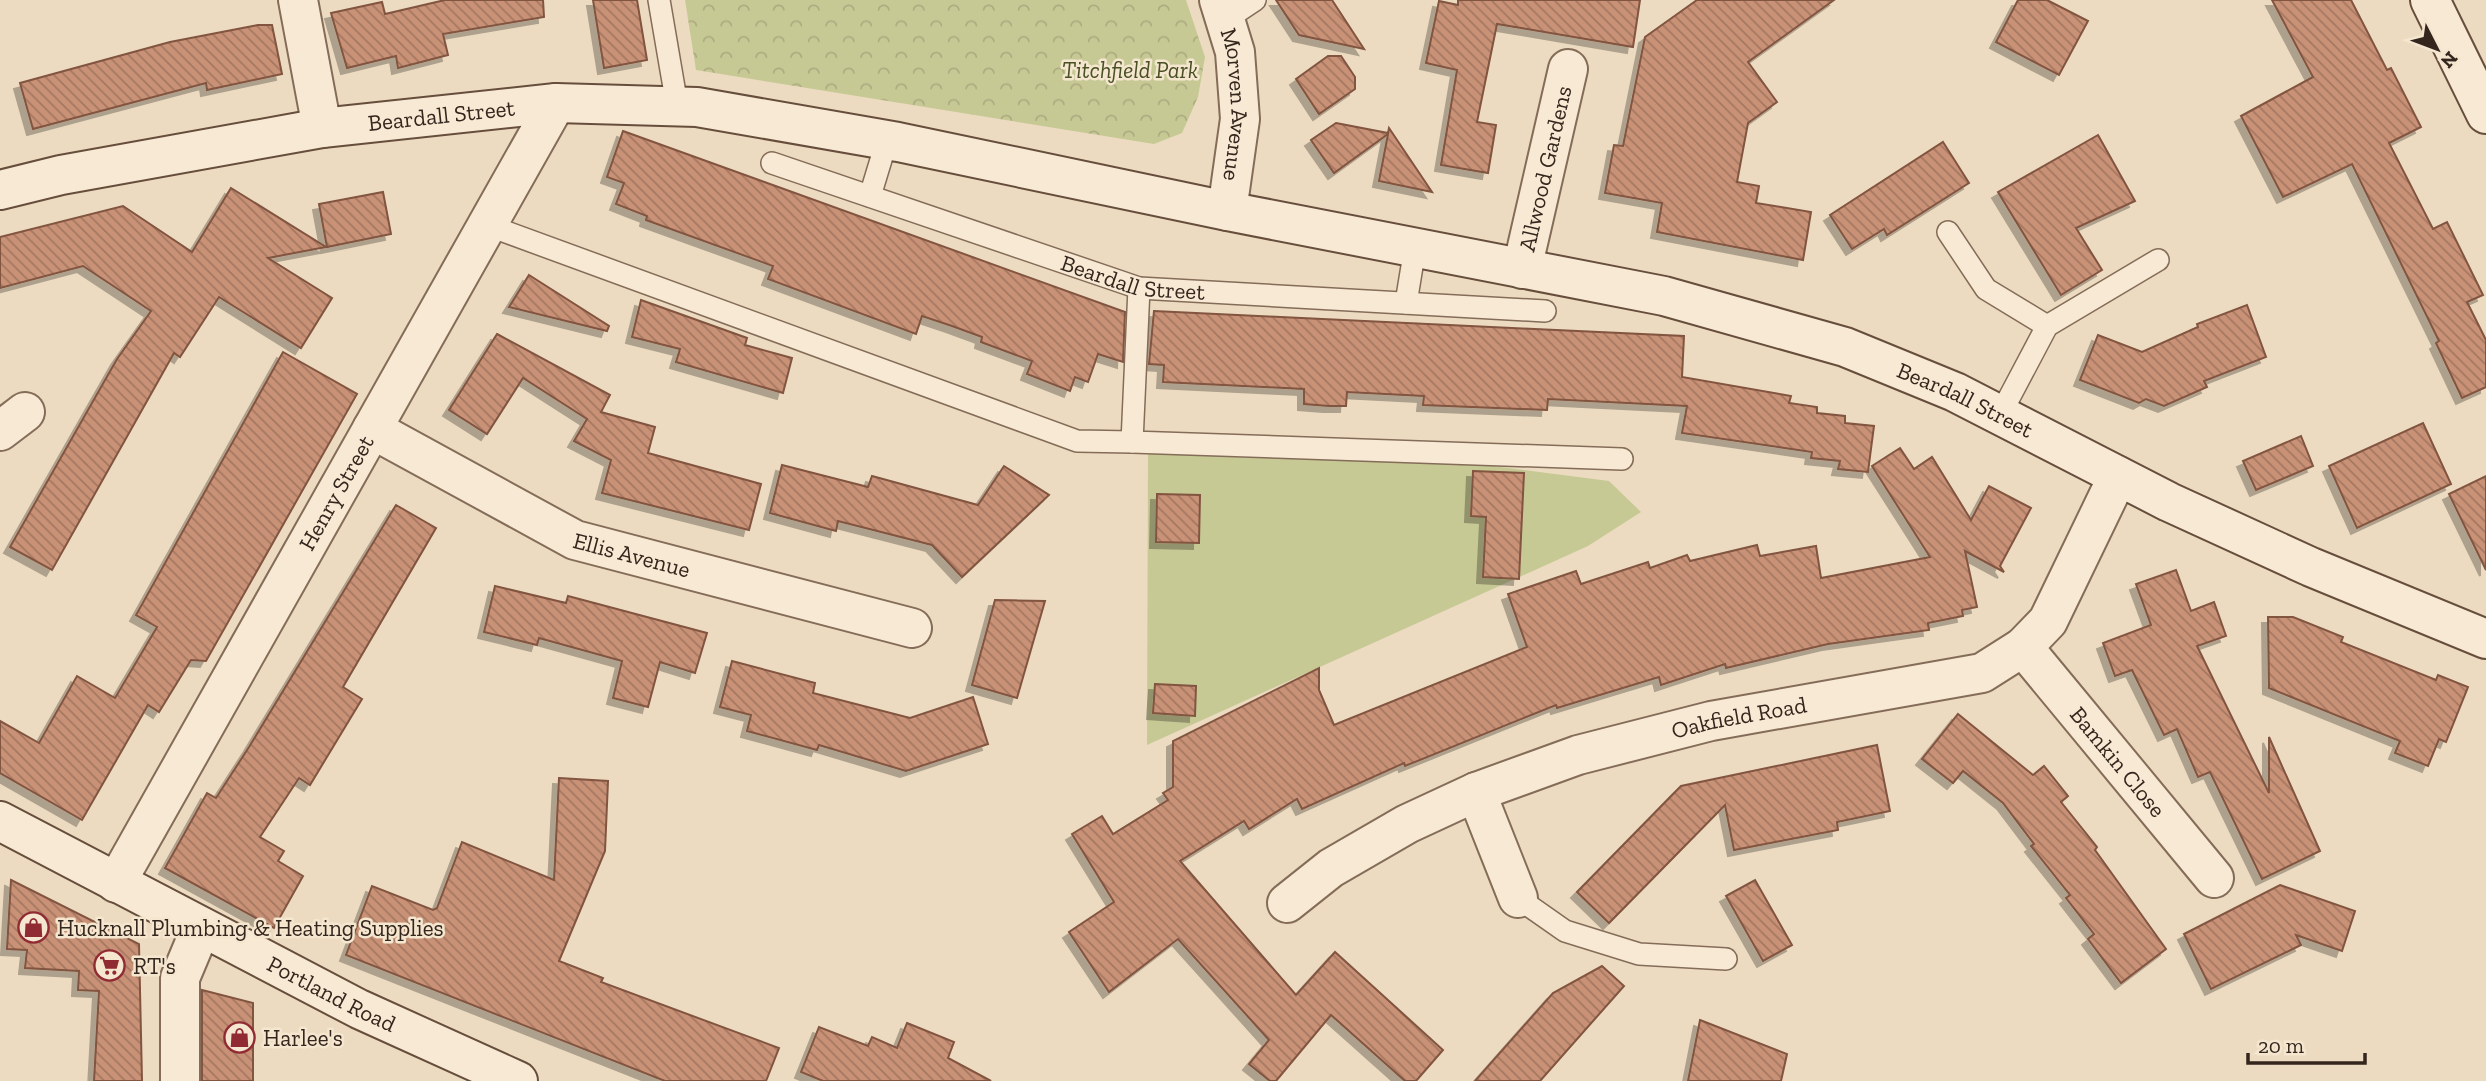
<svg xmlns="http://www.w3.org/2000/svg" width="2486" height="1081" viewBox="0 0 2486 1081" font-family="'Zilla Slab',serif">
<defs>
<pattern id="forest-crowns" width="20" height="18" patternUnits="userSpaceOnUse" patternTransform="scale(1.75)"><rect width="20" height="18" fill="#c7c995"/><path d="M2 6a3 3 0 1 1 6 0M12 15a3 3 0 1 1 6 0" fill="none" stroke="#acac80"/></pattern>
<pattern id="building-back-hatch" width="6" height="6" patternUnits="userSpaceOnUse" patternTransform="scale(1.75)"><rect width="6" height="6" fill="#c99277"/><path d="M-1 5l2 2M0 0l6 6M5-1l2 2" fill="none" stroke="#a47761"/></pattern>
<filter id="shadow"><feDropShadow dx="-6" dy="6" stdDeviation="0" flood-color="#0004"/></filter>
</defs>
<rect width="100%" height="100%" fill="#ecdbc0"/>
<polygon fill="url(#forest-crowns)" points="685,0 1186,0 1205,57 1198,97 1182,133 1154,144 696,70"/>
<polygon fill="#c7c995" points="1148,453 1493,466 1609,481 1641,512 1588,546 1147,745"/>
<g fill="url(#building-back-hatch)" stroke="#825440" stroke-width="2" filter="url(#shadow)">
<polygon points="445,0 543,0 544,17 443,34 448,55 398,68 396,56 347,68 331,13 382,2 385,14"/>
<polygon points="593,0 637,0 647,60 604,68"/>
<polygon points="1276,0 1332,0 1364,49 1299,35"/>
<polygon points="1458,0 1640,0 1633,47 1497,24 1477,122 1496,125 1488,173 1441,165 1457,70 1426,63 1439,1 1458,5"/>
<polygon points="1697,0 1834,0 1748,62 1777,102 1748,123 1737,182 1759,186 1756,203 1811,212 1803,260 1657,232 1662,203 1605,193 1614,145 1623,146 1645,37"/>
<polygon points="2018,0 2047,0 2088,21 2059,75 1996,42"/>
<polygon points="2272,0 2351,0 2387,70 2391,68 2421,127 2389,143 2433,229 2447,222 2483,295 2467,302 2486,340 2486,387 2462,398 2436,343 2439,341 2352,164 2283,197 2241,116 2313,77"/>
<polygon points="258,25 272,25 282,74 207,90 206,83 33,129 20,83 170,42"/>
<polygon points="1328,56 1341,56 1355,77 1355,89 1319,114 1296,79"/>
<polygon points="1336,123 1388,133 1389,128 1432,192 1379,181 1388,134 1334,173 1311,140"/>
<polygon points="623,131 1125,312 1123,362 1098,354 1088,382 1075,377 1070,391 1027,374 1032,361 981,342 982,337 952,326 922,316 916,334 768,279 773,266 646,220 647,216 616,204 624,183 607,177"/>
<polygon points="2098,135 2135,201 2076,228 2102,270 2061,295 1998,192"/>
<polygon points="1943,142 1969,183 1887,235 1884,229 1852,249 1830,215"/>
<polygon points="231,188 326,247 268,258 332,298 301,348 219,297 180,357 174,353 52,570 10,547 117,359 151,311 83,266 0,288 0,237 123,206 192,252"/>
<polygon points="383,192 391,234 327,247 319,204"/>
<polygon points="529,275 609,326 607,331 509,307"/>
<polygon points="641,300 747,338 745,345 792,358 783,393 676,362 680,349 632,337"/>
<polygon points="2247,305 2266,357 2204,381 2207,387 2164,406 2146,399 2139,403 2080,380 2098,335 2142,352 2198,327 2197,324"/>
<polygon points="1154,311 1684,336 1682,377 1791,396 1789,403 1817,407 1817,413 1845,416 1845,423 1874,426 1868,472 1838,469 1840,461 1811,458 1812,452 1682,433 1687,406 1548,399 1547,410 1423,405 1424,396 1347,392 1346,406 1329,406 1304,404 1304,389 1163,382 1164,365 1149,364"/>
<polygon points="497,334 610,395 601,412 655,427 648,453 761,484 749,530 602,493 611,460 574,441 587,419 523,378 487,434 449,410"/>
<polygon points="283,352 357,394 206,661 191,660 159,712 148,705 82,820 0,773 0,721 39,743 77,676 115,698 157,627 136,615"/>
<polygon points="2423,423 2451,484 2357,528 2329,466"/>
<polygon points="2301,436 2313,466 2256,490 2243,461"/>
<polygon points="1900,448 1914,469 1932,457 1971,520 1989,486 2031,508 2000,566 2004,572 1965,551 1977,607 1962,610 1963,616 1928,623 1929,630 1828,644 1726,668 1725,664 1661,685 1659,677 1557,708 1556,705 1405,766 1404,763 1302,809 1297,799 1249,829 1244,821 1180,861 1296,995 1335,952 1443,1050 1416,1081 1405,1081 1331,1015 1276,1081 1270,1081 1249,1064 1269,1040 1178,939 1109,992 1069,932 1114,902 1072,834 1102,816 1113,834 1168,800 1163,793 1173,787 1173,741 1319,668 1319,690 1334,725 1527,647 1508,594 1576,571 1581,584 1648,562 1650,568 1687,555 1690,561 1757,545 1760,556 1816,546 1821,578 1930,557 1872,466"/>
<polygon points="782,465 868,487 872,476 978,505 1004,466 1049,495 962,577 932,545 838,521 836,531 770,513"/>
<polygon points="1473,471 1524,473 1519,579 1483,577 1486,517 1471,516"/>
<polygon points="2486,476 2486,570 2449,494"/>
<polygon points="1157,494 1200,495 1199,543 1156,542"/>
<polygon points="396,505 436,528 343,687 362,699 310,785 299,778 260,837 284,851 278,861 303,876 274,928 165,868 207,793 216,798 249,747"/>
<polygon points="2176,570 2191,611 2214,602 2226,636 2197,646 2269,793 2269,737 2320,851 2262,879 2210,772 2198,777 2177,729 2164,735 2132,670 2115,676 2103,643 2151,625 2136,584"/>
<polygon points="495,586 566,603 568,596 707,633 695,673 660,662 648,707 613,698 622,661 539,638 537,645 484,632"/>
<polygon points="995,600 1045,601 1017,698 972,685"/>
<polygon points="2268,617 2293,617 2343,637 2341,642 2436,680 2438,675 2468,687 2446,742 2439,739 2428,766 2395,753 2400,741 2269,688"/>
<polygon points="732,661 815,683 813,693 910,718 973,697 988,744 906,771 819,745 817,750 747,731 751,715 720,707"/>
<polygon points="1155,684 1196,686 1195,716 1153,713"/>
<polygon points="1958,714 2033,775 2044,766 2068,796 2061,802 2097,847 2095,850 2166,949 2121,983 2088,939 2094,934 2066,898 2070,895 2031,846 2034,844 2003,803 1963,771 1953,783 1922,759"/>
<polygon points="1877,745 1890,811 1837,822 1838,830 1734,850 1725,805 1609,923 1577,892 1681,786"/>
<polygon points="559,778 608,781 605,851 559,961 603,978 601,982 779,1048 766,1081 665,1081 346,955 372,886 433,910 437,908 462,842 554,880"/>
<polygon points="11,880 139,944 142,1081 94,1081 99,991 78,990 79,971 25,968 27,950 7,949"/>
<polygon points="1755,880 1792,945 1763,961 1726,896"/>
<polygon points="2280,885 2355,911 2342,951 2296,935 2301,945 2211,989 2184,934"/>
<polygon points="1602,966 1624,986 1540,1081 1475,1081 1553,993"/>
<polygon points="202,990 253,1003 253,1081 202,1081"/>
<polygon points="1700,1020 1787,1054 1781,1081 1688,1081"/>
<polygon points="907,1023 954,1042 948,1058 991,1081 823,1081 801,1072 819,1027 868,1046 872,1037 897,1048"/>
</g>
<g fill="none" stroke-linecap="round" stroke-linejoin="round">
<defs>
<g id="lane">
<polyline points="659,0 677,105"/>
<polyline points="1225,20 1255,0"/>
<path id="s1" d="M772 163 1139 288 1545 311"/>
<polyline points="870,196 887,140"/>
<polyline points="487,225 1077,441 1132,442"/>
<polyline points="1948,232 1986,289 2047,326"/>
<polyline points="1139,288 1132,442 1622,459"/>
<polyline points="1406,303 1415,248"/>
<polyline points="2000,415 2047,326 2158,260"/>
<polyline points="1518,898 1565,931 1639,954 1726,959"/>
</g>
<g id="street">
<polyline points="298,0 322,128"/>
<path id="s2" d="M1219 0 1235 52 1240 119 1227 211"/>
<path id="s3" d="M1522 269 1568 69"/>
<path id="s4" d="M372 429 575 540 912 628"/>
<polyline points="0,431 25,412"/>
<path id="s5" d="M2023 647 2214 878"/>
<polyline points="1476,792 1518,898"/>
<path id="s6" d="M116 883 556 103"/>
<path id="s7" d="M1287 903 1331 868 1407 824 1476 792 1578 755 1711 721 1982 673 2023 647 2048 621 2118 476"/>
<polyline points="180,1081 180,978 201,928"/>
</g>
<g id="secondary">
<polyline points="2430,0 2486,114"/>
<path id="s8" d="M0 190 61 175 322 128 556 103 697 107 898 142 1227 211 1664 296 1845 347 1955 392 2169 502 2311 567 2486 639"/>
<path id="s9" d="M0 821 359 1009 518 1081"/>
</g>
</defs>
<use href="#lane" stroke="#846c59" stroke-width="24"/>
<use href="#street" stroke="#846c59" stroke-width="42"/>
<use href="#secondary" stroke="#664d3c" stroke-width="42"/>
<use href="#lane" stroke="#f7e9d3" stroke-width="21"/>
<use href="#street" stroke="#f7e9d3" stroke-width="38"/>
<use href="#secondary" stroke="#f7e9d3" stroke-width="38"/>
</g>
<defs>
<symbol id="shop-ring" viewBox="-11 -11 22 22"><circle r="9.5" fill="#f4e6cf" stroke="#902b34" stroke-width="1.5"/><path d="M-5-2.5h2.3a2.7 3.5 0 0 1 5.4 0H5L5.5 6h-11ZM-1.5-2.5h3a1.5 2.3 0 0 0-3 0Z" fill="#902b34"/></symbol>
<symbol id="supermarket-ring" viewBox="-11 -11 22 22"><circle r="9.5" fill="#f4e6cf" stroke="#902b34" stroke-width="1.5"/><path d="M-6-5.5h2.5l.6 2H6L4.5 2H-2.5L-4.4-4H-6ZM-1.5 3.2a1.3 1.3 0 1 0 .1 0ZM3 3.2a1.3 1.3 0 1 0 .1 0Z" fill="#902b34"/></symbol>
</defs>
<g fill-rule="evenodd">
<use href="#shop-ring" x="16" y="910" width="35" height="35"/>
<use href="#supermarket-ring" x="92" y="948" width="35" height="35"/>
<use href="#shop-ring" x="222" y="1020" width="35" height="35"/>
</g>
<g text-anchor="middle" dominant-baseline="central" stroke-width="5" stroke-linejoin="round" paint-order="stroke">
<g font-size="23" font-style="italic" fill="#485024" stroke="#f4e6cf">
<text x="1130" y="70">Titchfield Park</text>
</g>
<g font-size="23" fill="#34261d" stroke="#f4e6cf">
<text stroke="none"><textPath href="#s2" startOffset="107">Morven Avenue</textPath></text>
<text stroke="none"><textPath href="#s8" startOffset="448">Beardall Street</textPath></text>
<text stroke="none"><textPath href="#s3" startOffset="103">Allwood Gardens</textPath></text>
<text stroke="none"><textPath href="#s1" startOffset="380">Beardall Street</textPath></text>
<text stroke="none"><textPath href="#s8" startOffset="2009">Beardall Street</textPath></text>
<text stroke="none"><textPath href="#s6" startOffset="448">Henry Street</textPath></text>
<text stroke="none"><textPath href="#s4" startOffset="290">Ellis Avenue</textPath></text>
<text stroke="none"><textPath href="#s7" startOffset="494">Oakfield Road</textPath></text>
<text stroke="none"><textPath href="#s5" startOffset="149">Bamkin Close</textPath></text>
<text stroke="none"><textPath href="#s9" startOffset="374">Portland Road</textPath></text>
</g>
<g font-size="23" fill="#34261d" stroke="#f4e6cf" text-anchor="start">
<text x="57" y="928">Hucknall Plumbing &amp; Heating Supplies</text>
<text x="133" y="966">RT's</text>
<text x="263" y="1038">Harlee's</text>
</g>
</g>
<g transform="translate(2437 49) rotate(132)" stroke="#f4e6cf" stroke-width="5" paint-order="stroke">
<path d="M0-5L12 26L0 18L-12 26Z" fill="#34261d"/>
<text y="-10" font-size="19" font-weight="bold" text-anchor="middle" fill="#34261d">N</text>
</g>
<path d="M2248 1053v10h117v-10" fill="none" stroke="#34261d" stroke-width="3.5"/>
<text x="2258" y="1053" font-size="21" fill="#34261d" stroke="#f4e6cf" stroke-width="5" paint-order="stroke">20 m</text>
</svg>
